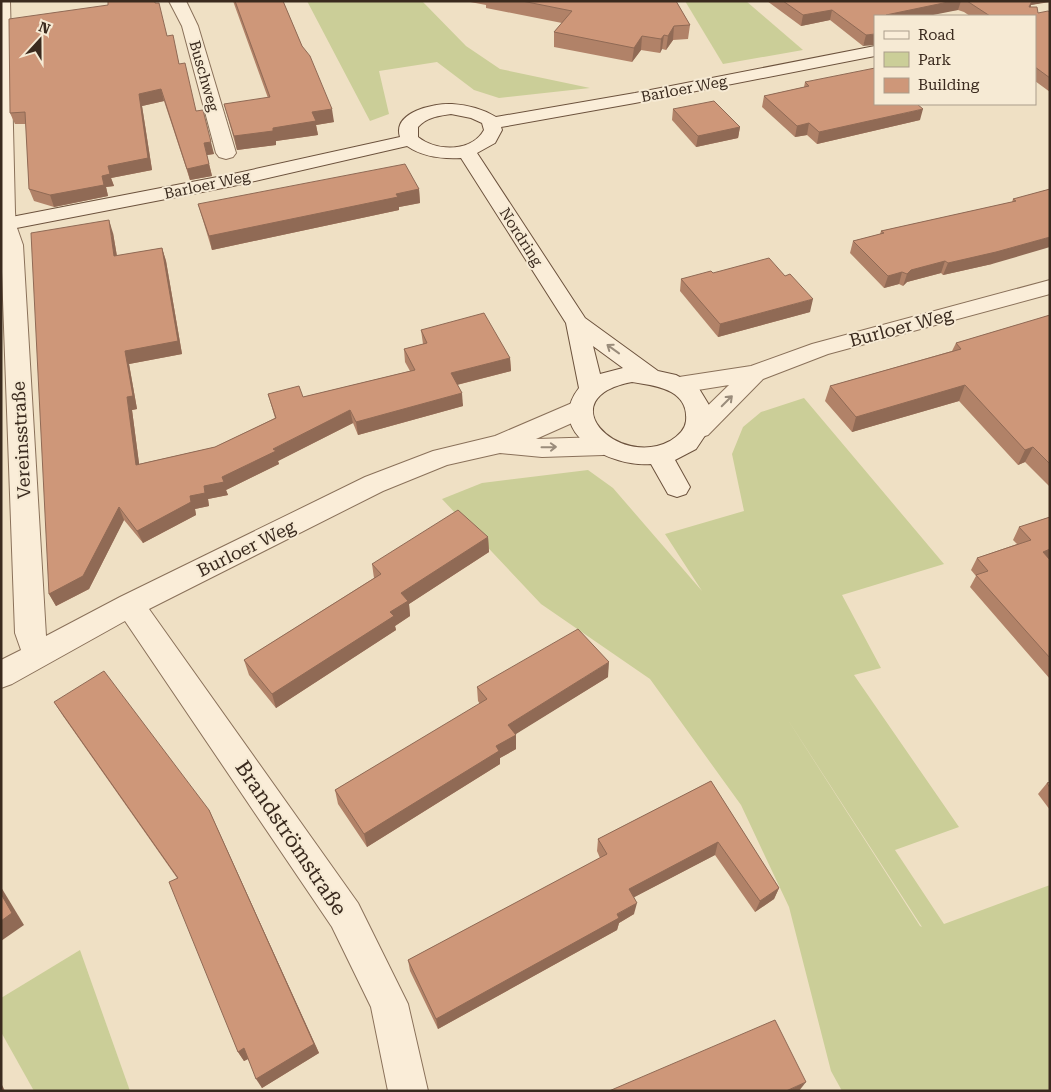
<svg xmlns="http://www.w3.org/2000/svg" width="1051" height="1092" viewBox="0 0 1051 1092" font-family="'Roboto Serif',serif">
<rect width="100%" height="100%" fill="#efe0c4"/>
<g fill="#cbce98" fill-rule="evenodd">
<polygon points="307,1 422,1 466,46 500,69 590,88 499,98 474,90 437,62 379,71 389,114 370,121"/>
<polygon points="685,1 746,1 803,50 723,64"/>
<path d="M804 398 944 564 842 595 881 668 854 675 959 827 895 850 944 924 1050 885V1091H842L831 1071 789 907 741 805 650 679 541 604 442 499 482 483 588 470 613 488 702 591 665 534 744 511 732 454 743 427 761 412ZM786 717 922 927 920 926Z"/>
<polygon points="80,950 130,1091 34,1091 1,1032 1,998"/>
</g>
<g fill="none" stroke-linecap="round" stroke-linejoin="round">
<defs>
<g id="street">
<polygon points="1,1 10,1 15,212 16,225 23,245 46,636 120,597 365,477 433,451 495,436 572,403 581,401 590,403 593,409 590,415 536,439 603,437 612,440 616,446 612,452 603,455 542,457 500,453 447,465 383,491 149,609 358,903 408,1004 428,1091 388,1091 371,1007 332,927 125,621 12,684 1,688 1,660 21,650 15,633 1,244"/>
<polygon points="169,1 186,1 198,26 236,153 233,157 226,159 219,157 216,153 182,26"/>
<polygon points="1050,280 1050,294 828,354 763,379 708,435 699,438 690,435 686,429 690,423 729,385 679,393 670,391 667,385 670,379 679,377 751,366 812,344"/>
</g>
<path id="secondary" d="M875 46V56L635 103 501 127 502 130 495 143 477 153 585 318 658 371 676 375 698 387 712 410 710 428 696 449 675 460 690 487 686 494 677 497 668 494 651 464C613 468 543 434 579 388L566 323 461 158C442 159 423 157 407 146L233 186 1 231V219L233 174 400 137C392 112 434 103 452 104 468 105 483 109 496 117L635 93ZM451 114 471 118 482 123 484 130C472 152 437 152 418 137V127C427 117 439 116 451 114ZM593 346 623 368 600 374ZM632 382C656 386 689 389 686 421 685 430 678 436 670 441 618 469 548 398 632 382Z"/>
</defs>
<use href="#street" stroke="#8a715a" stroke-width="2"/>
<use href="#secondary" stroke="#6c523d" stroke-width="2"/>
<use href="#street" fill="#faedd8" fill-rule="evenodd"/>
<use href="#secondary" fill="#faedd8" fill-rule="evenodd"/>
</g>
<g fill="#b18268">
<polygon points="233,1 283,1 334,122 316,125 318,135 276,141 276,145 237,150 228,118 224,104 268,98"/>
<polygon points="465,1 676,1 690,25 688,39 673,40 666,50 662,49 660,53 641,50 632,62 554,47 554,32 562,23 486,8 486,5"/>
<polygon points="767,1 1050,1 1031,5 1031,7 1038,13 1050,12 1050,92 1035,81 1035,16 970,16 964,12 958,10 875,16 863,46 830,20 801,26"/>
<polygon points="167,36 175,46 179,64 196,111 214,154 207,155 212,176 190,180 164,101 142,106 152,170 111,178 114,186 106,187 108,196 54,207 34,201 29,189 26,124 15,124 10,113"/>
<polygon points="805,82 920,120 817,144 807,135 795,137 762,107 764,96 804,87"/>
<polygon points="673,109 740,127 738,138 696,147 672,120"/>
<polygon points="419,189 420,203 399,207 399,210 212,250 198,204"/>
<polygon points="1050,189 992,264 943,275 941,273 907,282 903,286 899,284 884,288 850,253 853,241 880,234 881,231 1012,202 1013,199"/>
<polygon points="113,233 117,256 162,248 166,261 182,354 129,364 137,409 132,410 139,464 215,447 275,418 268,394 303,397 410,371 405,362 404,349 423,344 421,330 510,358 511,371 457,385 463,406 358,435 353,423 278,461 279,464 226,490 228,495 208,499 209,506 195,509 196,515 143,543 124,520 89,589 56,606 49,594"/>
<polygon points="713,273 810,312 718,337 680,291 681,279"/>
<polygon points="1050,315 1050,487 1025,462 1018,465 959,401 852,432 825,401 830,386 952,351 956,343"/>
<polygon points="1050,517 1049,559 1050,679 970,587 976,576 971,570 977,558 1017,544 1013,540 1019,527"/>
<polygon points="488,537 489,552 409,604 410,616 395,626 396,630 276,708 249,675 244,660 374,578 372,564"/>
<polygon points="608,677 515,734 516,749 500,758 500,764 367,847 338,804 335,790 480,704 478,701 477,687"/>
<polygon points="54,702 209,810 319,1053 262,1088 248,1059 244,1061 238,1052 177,878 63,716"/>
<polygon points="711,781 779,888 774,899 755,912 715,855 634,897 634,914 619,923 617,930 438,1029 410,971 408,960 600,858 597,851 598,839"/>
<polygon points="1050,782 1050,810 1038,794 1047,783"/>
</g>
<g fill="#906a55">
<polygon points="953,1 961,1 958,10 928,16 885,16 886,15"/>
<polygon points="1023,1 1050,1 1050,2 1031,5 1029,12"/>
<polygon points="832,10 830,20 801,26 803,15"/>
<polygon points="674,26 673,40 666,50 668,36"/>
<polygon points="875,34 875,45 863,46 866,35"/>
<polygon points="664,35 662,49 660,53 661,39"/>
<polygon points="642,36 641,50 632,62 634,48"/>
<polygon points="161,89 164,101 142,106 152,170 111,178 114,186 106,187 108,196 54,207 50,195 108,166 139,94"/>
<polygon points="332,109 334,122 316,125 318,135 276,141 276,145 237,150 234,136 273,128 312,112"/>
<polygon points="923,109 920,120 817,144 819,132"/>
<polygon points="809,123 807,135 795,137 797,126"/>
<polygon points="740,127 738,138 696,147 698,136"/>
<polygon points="211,142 214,154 207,155 204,143"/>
<polygon points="209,164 212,176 190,180 187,169"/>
<polygon points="419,189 420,203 399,207 399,210 212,250 209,236 396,194"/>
<polygon points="109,220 113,233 119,269 114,256"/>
<polygon points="1050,237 1050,247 992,264 943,275 948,263"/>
<polygon points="162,248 166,261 182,354 129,364 137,409 132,410 141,478 136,465 127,397 125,351"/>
<polygon points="945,261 941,273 907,282 903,286 907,274 911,270"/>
<polygon points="902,272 899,284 884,288 888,276"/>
<polygon points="813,299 810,312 718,337 720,324"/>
<polygon points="510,358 511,371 452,386 451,373"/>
<polygon points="965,385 959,401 852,432 856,417"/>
<polygon points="462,393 463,406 358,435 356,422"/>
<polygon points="350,410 353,423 278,461 279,464 226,490 228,495 208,499 209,506 195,509 196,515 143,543 137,531 204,486 273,449"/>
<polygon points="1033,447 1025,462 1018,465 1025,450"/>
<polygon points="119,507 124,520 89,589 56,606 49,594"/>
<polygon points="488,537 489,552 409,604 410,616 395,626 396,630 276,708 272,694 390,612 401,593"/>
<polygon points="1050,549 1050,559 1035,564 1043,552"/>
<polygon points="609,662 608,677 508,739 508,725"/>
<polygon points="516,735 516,749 500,758 500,764 367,847 364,834 496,746"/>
<polygon points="209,810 319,1053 262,1088 256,1079"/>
<polygon points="718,842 715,855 627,901 629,889"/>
<polygon points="1,887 24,925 1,941"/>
<polygon points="779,888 774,899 755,912 760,901"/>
<polygon points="637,903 634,914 619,923 617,930 438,1029 436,1019"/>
<polygon points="244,1048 250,1058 244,1061 238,1052"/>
<polygon points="806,1082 799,1091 786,1091"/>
<polygon points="1,1083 5,1091 1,1091"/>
</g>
<g fill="#ce9779" stroke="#906a55">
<polygon points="108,1 155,1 155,3 159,3 167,36 173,35 179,64 185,63 196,111 203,110 211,142 204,143 209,164 187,169 161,89 139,94 148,158 108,166 110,174 102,176 104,185 50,195 29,189 25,112 10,113 9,19 108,5"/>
<polygon points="235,1 283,1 302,46 310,56 332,109 312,112 316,121 273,128 273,131 234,136 224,104 270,97"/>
<polygon points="522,1 676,1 690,25 674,26 668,36 664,35 661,39 642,36 634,48 554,32 572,11"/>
<polygon points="783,1 953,1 886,15 888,16 875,16 875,34 866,35 832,10 803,15"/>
<polygon points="967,1 1032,1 1029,7 1037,7 1038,13 1048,11 1050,12 1050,78 1035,67 1035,16 990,16"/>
<polygon points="875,68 875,104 917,104 923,109 819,132 809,123 797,126 764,96 809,86 805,82"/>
<polygon points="714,101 740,127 698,136 673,109"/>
<polygon points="405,164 419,189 396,194 398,197 209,236 198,204"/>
<polygon points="1050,189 1050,237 996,252 948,263 945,261 911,270 907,274 902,272 888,276 853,241 884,233 881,231 1016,201 1013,199"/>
<polygon points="109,220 114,256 162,248 178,341 125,351 133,396 127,397 136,465 215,447 276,418 268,394 299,386 303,397 415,370 404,349 427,343 421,330 484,313 510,358 451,373 462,393 356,422 350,410 273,449 276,451 222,477 224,482 204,486 205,493 190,496 191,502 137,531 119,507 83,576 49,594 31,233"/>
<polygon points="769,258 785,276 790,274 813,299 720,324 681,279 711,271 713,273"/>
<polygon points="1050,315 1050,464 1033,447 1025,450 965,385 856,417 830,386 961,349 956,343"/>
<polygon points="458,510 488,537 401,593 408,601 390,612 394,616 272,694 244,660 381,574 372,564"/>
<polygon points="1050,517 1050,549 1043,552 1050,560 1050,582 1049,582 1050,583 1050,658 976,575 988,571 977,558 1031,540 1019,527"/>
<polygon points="578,629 609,662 508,725 516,735 496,746 499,751 364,834 335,790 487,699 477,687"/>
<polygon points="104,671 209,810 314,1044 256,1079 244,1048 238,1052 169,882 178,878 54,702"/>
<polygon points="711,781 779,888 760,901 718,842 629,889 637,903 617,914 619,918 436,1019 408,960 607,854 598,839"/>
<polygon points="1050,782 1050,788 1047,783"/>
<polygon points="1,894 12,913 1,921"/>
<polygon points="775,1020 806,1082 786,1091 609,1091"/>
</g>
<defs><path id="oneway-shaft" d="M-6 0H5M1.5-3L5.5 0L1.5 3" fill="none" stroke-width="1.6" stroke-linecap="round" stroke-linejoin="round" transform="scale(1.25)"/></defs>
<g stroke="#9a8c7b">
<use href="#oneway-shaft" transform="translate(613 349) rotate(-144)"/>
<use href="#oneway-shaft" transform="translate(727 401) rotate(-45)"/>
<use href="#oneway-shaft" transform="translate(549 447) rotate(-1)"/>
</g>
<g text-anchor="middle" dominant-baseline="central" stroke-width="4" stroke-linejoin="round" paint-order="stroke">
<g font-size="15" fill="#3a2a1e" stroke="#f6ead4">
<text transform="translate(204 76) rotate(74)">Buschweg</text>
<text transform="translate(684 89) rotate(-11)">Barloer Weg</text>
<text transform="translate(207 185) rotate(-12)">Barloer Weg</text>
<text transform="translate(521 237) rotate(57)">Nordring</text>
</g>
<g font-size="18" fill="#3a2a1e" stroke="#f6ead4">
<text transform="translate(901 327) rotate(-15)">Burloer Weg</text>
<text transform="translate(21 440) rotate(-93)">Vereinsstraße</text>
<text transform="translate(246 548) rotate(-26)">Burloer Weg</text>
</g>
<g font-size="21" fill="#3a2a1e" stroke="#f6ead4">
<text transform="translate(291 838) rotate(56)">Brandströmstraße</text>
</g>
</g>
<rect width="1051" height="1092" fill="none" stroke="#3a2a1e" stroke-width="5"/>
<rect x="874" y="15" width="162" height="90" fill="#f6ead4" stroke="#ab9d8b"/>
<rect x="884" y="31" width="25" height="8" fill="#faedd8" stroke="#ab9d8b"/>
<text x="918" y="40" font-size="15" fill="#3a2a1e">Road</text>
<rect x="884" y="52" width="25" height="15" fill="#cbce98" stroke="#ab9d8b"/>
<text x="918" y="65" font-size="15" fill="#3a2a1e">Park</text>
<rect x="884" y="78" width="25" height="15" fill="#ce9779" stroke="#ab9d8b"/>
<text x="918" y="90" font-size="15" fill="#3a2a1e">Building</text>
<g transform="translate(40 40) rotate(21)" stroke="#f6ead4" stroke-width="4" paint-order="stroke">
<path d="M0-4L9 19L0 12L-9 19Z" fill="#3a2a1e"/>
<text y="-8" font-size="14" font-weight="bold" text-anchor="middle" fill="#3a2a1e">N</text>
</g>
</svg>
